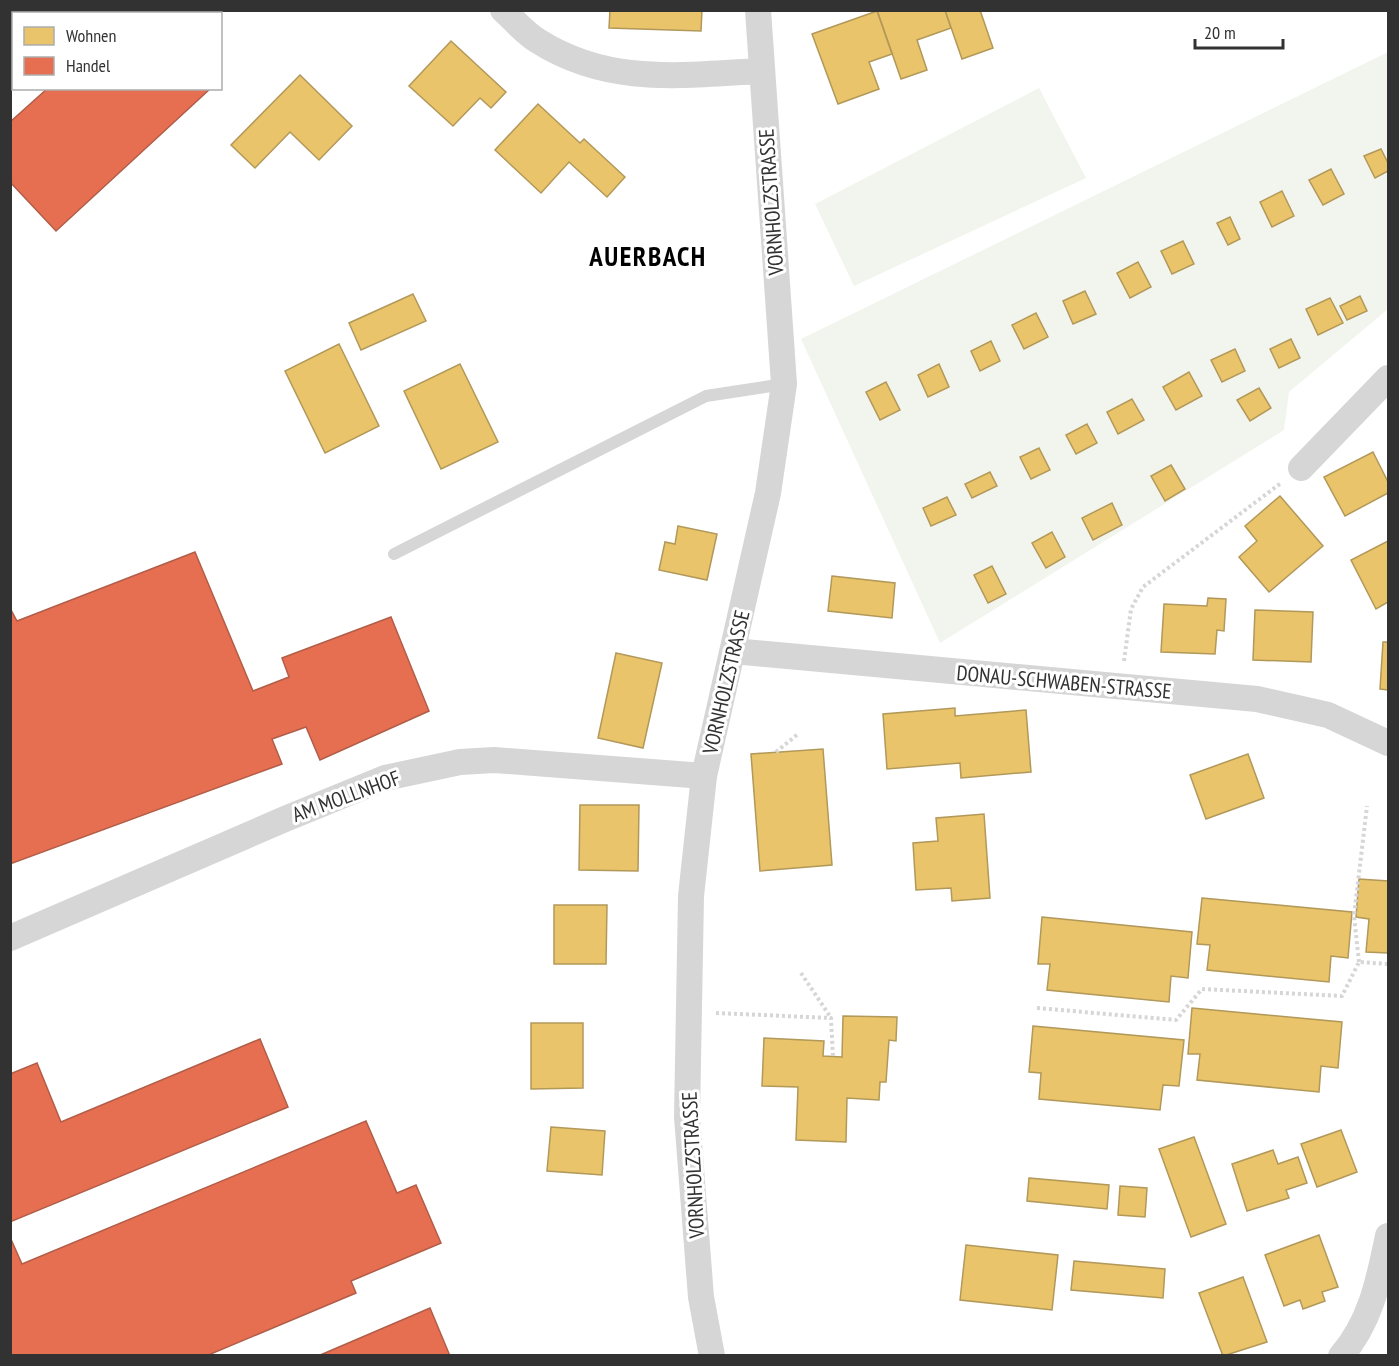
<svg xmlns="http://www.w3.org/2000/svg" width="1399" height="1366" viewBox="0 0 1399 1366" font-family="'PT Sans Narrow',sans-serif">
<rect width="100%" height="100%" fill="#fff"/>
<g fill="#f2f5ed">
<polygon points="1388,52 1388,309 1289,392 1284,430 940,643 801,339"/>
<polygon points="1039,88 1086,178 854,286 815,204"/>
</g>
<g fill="#e9c46a" stroke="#b29859" stroke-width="1.5">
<polygon points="610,10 702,10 701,31 609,28"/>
<polygon points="945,10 951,28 917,40 927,70 901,79 877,10"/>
<polygon points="945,10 980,10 993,48 962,59"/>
<polygon points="877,11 892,54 869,62 879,89 838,104 812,34"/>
<polygon points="451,41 506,92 491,108 480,98 453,126 409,86"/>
<polygon points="300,75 352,126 319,160 290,132 255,168 231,145"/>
<polygon points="538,104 580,143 584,139 625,177 607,197 569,162 541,193 495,150"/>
<polygon points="1381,149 1388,163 1388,171 1375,178 1364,156"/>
<polygon points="1331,169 1344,194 1323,205 1309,180"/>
<polygon points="1282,191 1294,216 1272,227 1260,202"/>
<polygon points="1230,217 1240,239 1228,245 1217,223"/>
<polygon points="1183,241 1194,264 1172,274 1161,251"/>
<polygon points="1138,262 1151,287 1130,298 1117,273"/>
<polygon points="1085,291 1096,314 1073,324 1063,301"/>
<polygon points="413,294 426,321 361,350 349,323"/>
<polygon points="1360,296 1367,311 1347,320 1340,306"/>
<polygon points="1330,298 1343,323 1318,335 1306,309"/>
<polygon points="1036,313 1048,337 1024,349 1012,325"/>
<polygon points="1291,339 1300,358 1279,368 1270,349"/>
<polygon points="991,341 1000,361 980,371 971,351"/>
<polygon points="339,344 379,426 325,453 285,371"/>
<polygon points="1235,349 1245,371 1222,382 1211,360"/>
<polygon points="460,364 498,442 441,469 404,391"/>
<polygon points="939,364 949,387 928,397 918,375"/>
<polygon points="1189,372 1202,396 1176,410 1163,387"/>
<polygon points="886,382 900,410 880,420 866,392"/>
<polygon points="1259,388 1271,408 1250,421 1237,400"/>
<polygon points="1132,399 1144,420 1118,434 1107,412"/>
<polygon points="1087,424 1097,443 1076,454 1066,435"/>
<polygon points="1039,448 1050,470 1031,479 1020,457"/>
<polygon points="1373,452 1388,482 1388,493 1345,516 1324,477"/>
<polygon points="1171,465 1185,489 1165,501 1151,476"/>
<polygon points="990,472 997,486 972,498 965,484"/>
<polygon points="1280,496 1323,546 1269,592 1239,557 1257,541 1245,526"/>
<polygon points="947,497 956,515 931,526 923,508"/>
<polygon points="1112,503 1122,525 1093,540 1082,518"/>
<polygon points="678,526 717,534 707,580 659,570 665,542 675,544"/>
<polygon points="1052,532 1065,557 1046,568 1032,543"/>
<polygon points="1388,541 1388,602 1376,609 1351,560"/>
<polygon points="992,566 1006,594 988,603 974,575"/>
<polygon points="832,576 895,583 892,618 828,611"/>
<polygon points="1208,598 1226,599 1224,631 1217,630 1215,654 1161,652 1164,604 1207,606"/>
<polygon points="1255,610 1313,612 1311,662 1253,660"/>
<polygon points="1383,642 1388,642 1388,690 1380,689"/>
<polygon points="616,653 662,663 643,748 598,738"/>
<polygon points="955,708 955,716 1026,710 1031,772 961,778 960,763 887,769 883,714"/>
<polygon points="823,749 832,865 760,871 751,754"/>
<polygon points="1248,754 1264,798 1206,819 1190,775"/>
<polygon points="580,805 639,805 638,871 579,870"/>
<polygon points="984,814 990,898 952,901 951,888 916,890 913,843 938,841 936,818"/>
<polygon points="1359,879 1388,881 1388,953 1366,952 1369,919 1356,917"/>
<polygon points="1202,898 1352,912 1348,958 1331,956 1329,982 1207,970 1210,945 1197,944"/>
<polygon points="554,905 607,905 606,964 554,964"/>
<polygon points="1042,917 1192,932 1188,978 1171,976 1169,1002 1047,990 1050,964 1038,964"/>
<polygon points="1192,1008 1342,1022 1338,1068 1321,1066 1319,1092 1197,1080 1200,1054 1188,1054"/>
<polygon points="843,1016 897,1017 896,1041 889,1040 886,1082 880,1082 879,1100 847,1098 846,1142 796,1140 798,1087 762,1086 764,1038 824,1041 823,1056 842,1057"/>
<polygon points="531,1023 583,1023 583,1088 531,1089"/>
<polygon points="1033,1026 1184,1040 1179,1086 1163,1085 1160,1110 1039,1099 1041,1073 1029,1072"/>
<polygon points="551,1127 605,1131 602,1175 547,1171"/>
<polygon points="1341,1130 1357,1172 1317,1187 1301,1144"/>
<polygon points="1194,1137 1226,1224 1191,1237 1159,1149"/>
<polygon points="1273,1150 1278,1164 1298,1157 1307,1183 1286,1190 1289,1198 1247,1211 1232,1164"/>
<polygon points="1029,1178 1109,1185 1107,1209 1027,1201"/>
<polygon points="1120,1186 1147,1188 1145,1217 1118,1215"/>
<polygon points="1319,1235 1338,1287 1322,1292 1325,1301 1303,1309 1300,1300 1284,1306 1265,1255"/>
<polygon points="966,1245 1058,1255 1052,1310 960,1300"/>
<polygon points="1074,1261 1165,1269 1163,1298 1071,1290"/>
<polygon points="1243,1277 1267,1342 1223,1356 1199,1293"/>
</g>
<g fill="#e76f51" stroke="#b15d48" stroke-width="1.5">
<polygon points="48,88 211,88 56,231 10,182 10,122"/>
<polygon points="195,552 253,691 289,677 282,658 391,617 429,711 320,760 306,727 272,739 282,764 10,864 10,608 17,621"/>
<polygon points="260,1039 288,1107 10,1222 10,1074 37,1063 61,1122"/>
<polygon points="366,1121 397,1193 416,1185 441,1243 351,1281 356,1293 206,1356 10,1356 10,1237 22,1264"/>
<polygon points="430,1308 450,1356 318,1356"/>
</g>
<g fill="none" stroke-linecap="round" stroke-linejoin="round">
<g stroke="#d6d6d6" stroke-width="4" stroke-dasharray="3 3" stroke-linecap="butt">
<polyline points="1124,661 1131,609 1143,587 1281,483"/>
<polyline points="776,752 798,734"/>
<polyline points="1359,962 1354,916 1367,806"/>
<polyline points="801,973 831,1018"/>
<polyline points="1037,1008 1176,1020 1202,989 1342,996 1359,962 1388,964"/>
<polyline points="716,1013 831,1018 833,1057"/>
</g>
<polyline stroke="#d6d6d6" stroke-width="12" points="394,554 706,396 784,384"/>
<g stroke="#d6d6d6" stroke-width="26">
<path d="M503 10C514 20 525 33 538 41 609 86 682 75 761 71"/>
<polyline points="1301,468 1388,378"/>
<polyline points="733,651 1257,699 1328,715 1388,743"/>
<polyline points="10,938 285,819 385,778 460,762 494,760 704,776"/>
<polyline points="712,1356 701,1297 687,1117 691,896 704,776 768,493 784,384 758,10"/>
<path d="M1341 1356C1371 1322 1379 1279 1388 1236"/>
</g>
</g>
<g text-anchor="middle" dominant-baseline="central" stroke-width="6" stroke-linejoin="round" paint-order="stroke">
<g font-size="21" fill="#323232" stroke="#fff">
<text transform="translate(771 202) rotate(-94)">VORNHOLZSTRASSE</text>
<text transform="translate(726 682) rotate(-77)">VORNHOLZSTRASSE</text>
<text transform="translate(1064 682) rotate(5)">DONAU-SCHWABEN-STRASSE</text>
<text transform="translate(346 796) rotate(-20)">AM MOLLNHOF</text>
<text transform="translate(693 1165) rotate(-93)">VORNHOLZSTRASSE</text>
</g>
<g font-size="27" font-weight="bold" letter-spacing="1.5" fill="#000" stroke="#fff">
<text x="648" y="256">AUERBACH</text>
</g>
</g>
<rect width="1399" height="1366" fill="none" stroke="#323232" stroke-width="24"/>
<rect x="12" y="12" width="210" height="78" fill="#ffffff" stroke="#adadad" stroke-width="1.5"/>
<rect x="24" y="27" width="30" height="18" fill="#e9c46a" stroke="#adadad" stroke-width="1.5"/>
<text x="66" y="42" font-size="18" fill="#323232">Wohnen</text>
<rect x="24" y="57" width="30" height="18" fill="#e76f51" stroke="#adadad" stroke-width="1.5"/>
<text x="66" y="72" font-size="18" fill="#323232">Handel</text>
<path d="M1195 39v9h88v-9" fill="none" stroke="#323232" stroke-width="3"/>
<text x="1204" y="39" font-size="18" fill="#323232" stroke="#ffffff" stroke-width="4.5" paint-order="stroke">20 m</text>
</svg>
